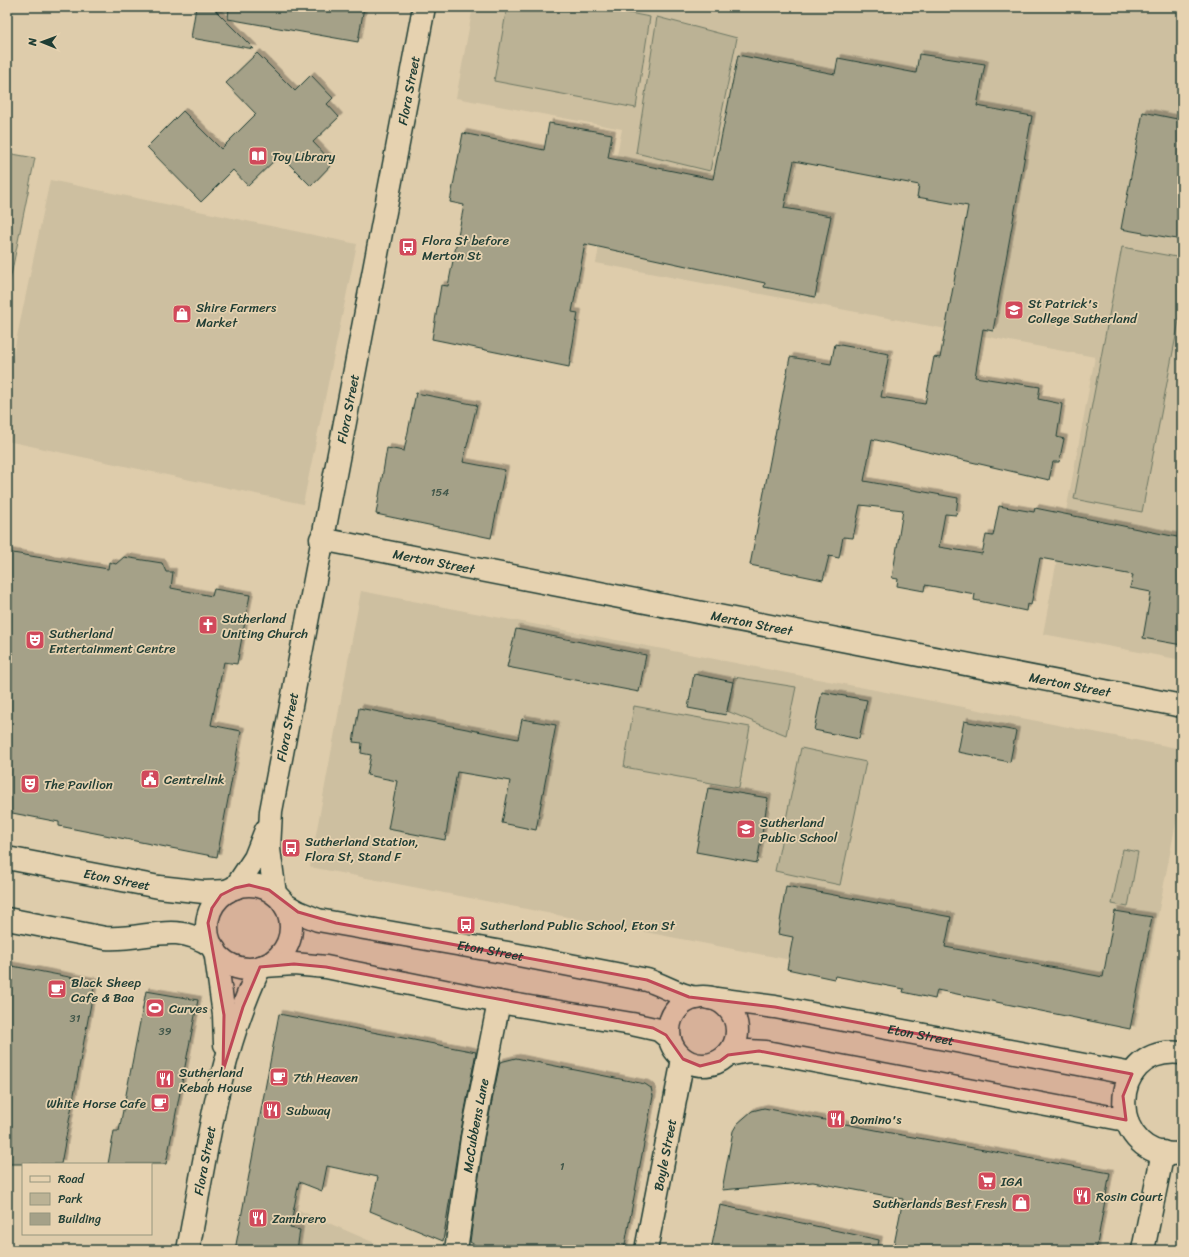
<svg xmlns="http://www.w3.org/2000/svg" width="1189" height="1257" viewBox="0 0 1189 1257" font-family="Sriracha,sans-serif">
<defs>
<filter id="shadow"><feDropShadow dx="3.5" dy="-3.5" stdDeviation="0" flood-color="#0004"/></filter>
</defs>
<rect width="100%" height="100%" fill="#deccab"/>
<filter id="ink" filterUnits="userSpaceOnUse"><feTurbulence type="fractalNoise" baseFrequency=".025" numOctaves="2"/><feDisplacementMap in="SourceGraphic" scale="8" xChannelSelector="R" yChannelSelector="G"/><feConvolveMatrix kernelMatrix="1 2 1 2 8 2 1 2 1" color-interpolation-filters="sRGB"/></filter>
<g filter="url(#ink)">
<g fill="#cdbfa0">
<polygon points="473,7 712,7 732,11 733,7 1182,7 1182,660 1043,634 1095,357 596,263 622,129 456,98"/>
<polygon points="50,180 357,244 303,504 7,441 7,384"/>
<polygon points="361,591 1182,749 1182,792 1136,1027 310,867"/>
<polygon points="294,1208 391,1250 235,1250"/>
</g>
<g fill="#bbb295" stroke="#6d7864">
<polygon points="507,7 598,7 650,17 636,108 494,81"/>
<polygon points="657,17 737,38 710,171 636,153"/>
<polygon points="7,153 35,158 7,295"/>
<polygon points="1122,247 1182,258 1182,305 1142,512 1074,499"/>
<polygon points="734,677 796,687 786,735 727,711"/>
<polygon points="634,706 750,727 739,788 624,767"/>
<polygon points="801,748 866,762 840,885 775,871"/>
<polygon points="1123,849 1138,852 1128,907 1112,904"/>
</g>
<g fill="#a5a188" stroke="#1f3d34" filter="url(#shadow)">
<polygon points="196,7 212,7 254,49 191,38"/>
<polygon points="229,7 364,7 358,42 228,19"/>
<polygon points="257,53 295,91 311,75 333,98 327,104 339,117 313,142 333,163 311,186 280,155 248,186 233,170 201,202 147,147 183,111 221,149 256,114 226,83"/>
<polygon points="919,54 985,64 977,106 1032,116 993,331 983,329 975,377 1040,387 1038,399 1062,404 1057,437 1064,439 1059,462 1053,462 1049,480 872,439 864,481 958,498 956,515 945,514 939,547 982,554 986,535 993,536 999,506 1034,512 1035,508 1182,538 1182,645 1143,638 1151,592 1130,588 1133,575 1040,558 1031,605 1027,604 1026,611 974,600 975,594 925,585 924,591 897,586 898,579 892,578 903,510 860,505 853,538 843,537 839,558 829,556 823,580 750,565 790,357 831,364 835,344 889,354 881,397 925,404 934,357 940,358 968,206 917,197 919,185 794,161 784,208 831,216 815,297 764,287 765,283 585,244 572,312 578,313 569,367 432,339 441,285 448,286 464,205 450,202 463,133 544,150 549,123 612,134 608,158 713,179 738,55 835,74 838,58 916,73"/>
<polygon points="1143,112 1182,120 1182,240 1121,229"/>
<polygon points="416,393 477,405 463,462 505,470 491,538 376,514 387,448 404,451"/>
<polygon points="7,552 108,569 109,562 116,564 124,557 162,563 166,572 173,572 171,588 212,596 214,589 250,595 237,664 224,662 211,725 241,731 217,857 59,826 59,822 7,812"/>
<polygon points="516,629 646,655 639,692 507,667"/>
<polygon points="694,674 733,682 726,715 688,708"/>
<polygon points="822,692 867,700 859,739 814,730"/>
<polygon points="359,708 518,739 522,719 556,725 536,830 502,823 510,781 457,772 445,840 388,829 397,781 367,775 371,755 361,753 362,743 353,742"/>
<polygon points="964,721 1016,731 1010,762 958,752"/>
<polygon points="708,788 768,798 757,863 696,852"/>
<polygon points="786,886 951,917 945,947 1103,977 1115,911 1152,917 1130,1029 937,990 935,999 903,992 904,989 835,976 834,979 787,969 793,937 778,934"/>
<polygon points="7,965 95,982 61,1164 7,1164"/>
<polygon points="146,991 198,1000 166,1164 108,1164 114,1131 119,1131"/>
<polygon points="279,1014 476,1052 460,1136 443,1241 370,1211 378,1177 327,1166 322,1191 299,1182 290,1228 300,1230 297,1250 235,1250"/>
<polygon points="516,1058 645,1084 651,1088 653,1096 624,1250 487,1250 481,1249 470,1242 484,1140 500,1062"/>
<polygon points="764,1108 891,1133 1110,1173 1096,1250 893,1250 903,1199 813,1182 722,1190 733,1131 737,1124 752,1111"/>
<polygon points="720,1205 879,1240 877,1250 711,1250"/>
</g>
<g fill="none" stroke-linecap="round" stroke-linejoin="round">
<defs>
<g id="street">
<path id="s1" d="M321 539 1182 706"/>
<path id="s2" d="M7 858 159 887 204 892 228 891"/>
<circle cx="249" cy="927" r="42"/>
<polyline points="235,888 255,858 266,830"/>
<path id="s3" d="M275 894 269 849 271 811C321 543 374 275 424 7"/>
<path id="s4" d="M284 904 298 912 318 920 508 953 647 980C664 985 679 996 697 998"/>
<path d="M7 919 105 938C146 941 173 920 212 946"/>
<polyline points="215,950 224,1015 225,1044"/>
<polyline points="264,966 294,964 326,967 499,1002 632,1024 659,1030 670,1039"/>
<circle cx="703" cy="1031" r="34"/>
<path id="s5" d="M709 998 775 1007 1132 1074"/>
<polyline points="728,1055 748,1051 766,1052 1126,1120"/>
<path id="s6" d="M188 1250C206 1155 218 1055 260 967"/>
<path id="s7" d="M456 1250 472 1138 499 1002"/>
<path id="s8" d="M646 1250 683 1059"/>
</g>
<g id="secondary">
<path d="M1182 1053C1102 1044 1108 1165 1182 1153"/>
<polyline points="1143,1250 1163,1152"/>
</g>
</defs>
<use href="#street" stroke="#1f3d34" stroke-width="25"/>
<use href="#secondary" stroke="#1f3d34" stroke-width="25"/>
<use href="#street" stroke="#e6d2b0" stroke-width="22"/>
<use href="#secondary" stroke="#e6d2b0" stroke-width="22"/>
</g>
</g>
<path fill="#bf4857" fill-opacity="0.2" stroke="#bf4857" stroke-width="3" stroke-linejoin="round" d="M249 885 269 890 298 912 336 923 647 980 689 997 775 1007 1132 1074 1123 1096 1126 1120 759 1051 728 1055 720 1061 700 1066 683 1059 666 1035 653 1028 326 967 294 964 260 967 243 1007 223 1071 224 1015 208 923 212 908 221 895 235 888Z"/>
<defs>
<symbol id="library-square" viewBox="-11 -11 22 22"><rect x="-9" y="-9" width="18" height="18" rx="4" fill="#d1495b" stroke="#e6d2b0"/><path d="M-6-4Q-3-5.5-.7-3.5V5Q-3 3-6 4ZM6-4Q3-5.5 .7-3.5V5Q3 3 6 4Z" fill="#fff"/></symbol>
<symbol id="bus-square" viewBox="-11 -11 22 22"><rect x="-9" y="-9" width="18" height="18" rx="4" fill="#d1495b" stroke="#e6d2b0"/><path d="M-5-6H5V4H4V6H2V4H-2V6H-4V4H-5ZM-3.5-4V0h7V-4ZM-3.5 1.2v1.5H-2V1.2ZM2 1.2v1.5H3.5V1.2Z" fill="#fff"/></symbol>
<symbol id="school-square" viewBox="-11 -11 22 22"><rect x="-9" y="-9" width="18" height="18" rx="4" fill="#d1495b" stroke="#e6d2b0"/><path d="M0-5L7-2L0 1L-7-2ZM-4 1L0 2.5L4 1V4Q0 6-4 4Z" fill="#fff"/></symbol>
<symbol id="shop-square" viewBox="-11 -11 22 22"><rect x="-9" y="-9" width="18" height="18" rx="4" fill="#d1495b" stroke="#e6d2b0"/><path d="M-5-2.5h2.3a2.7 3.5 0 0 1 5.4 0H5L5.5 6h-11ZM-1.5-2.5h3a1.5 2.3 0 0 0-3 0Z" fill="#fff"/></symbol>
<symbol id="church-square" viewBox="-11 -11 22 22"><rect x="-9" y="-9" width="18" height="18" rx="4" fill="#d1495b" stroke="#e6d2b0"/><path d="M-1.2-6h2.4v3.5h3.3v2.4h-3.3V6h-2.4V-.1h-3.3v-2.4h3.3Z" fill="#fff"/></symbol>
<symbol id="theatre-square" viewBox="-11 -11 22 22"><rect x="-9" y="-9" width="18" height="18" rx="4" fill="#d1495b" stroke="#e6d2b0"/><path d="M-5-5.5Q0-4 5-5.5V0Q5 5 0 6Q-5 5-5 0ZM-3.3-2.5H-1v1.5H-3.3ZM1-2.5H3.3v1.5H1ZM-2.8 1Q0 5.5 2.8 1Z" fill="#fff"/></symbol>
<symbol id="civic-square" viewBox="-11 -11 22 22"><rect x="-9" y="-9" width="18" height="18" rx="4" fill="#d1495b" stroke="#e6d2b0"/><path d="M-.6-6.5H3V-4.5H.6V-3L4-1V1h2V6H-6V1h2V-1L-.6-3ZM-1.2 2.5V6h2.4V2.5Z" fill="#fff"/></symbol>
<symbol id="cafe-square" viewBox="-11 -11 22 22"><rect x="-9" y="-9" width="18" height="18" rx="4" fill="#d1495b" stroke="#e6d2b0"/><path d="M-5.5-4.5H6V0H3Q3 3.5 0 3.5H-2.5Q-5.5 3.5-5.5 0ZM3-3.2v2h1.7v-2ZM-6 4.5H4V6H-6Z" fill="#fff"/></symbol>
<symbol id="stadium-square" viewBox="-11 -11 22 22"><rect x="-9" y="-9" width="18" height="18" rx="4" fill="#d1495b" stroke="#e6d2b0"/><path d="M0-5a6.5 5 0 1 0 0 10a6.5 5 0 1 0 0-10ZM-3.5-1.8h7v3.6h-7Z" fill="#fff"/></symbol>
<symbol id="restaurant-square" viewBox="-11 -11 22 22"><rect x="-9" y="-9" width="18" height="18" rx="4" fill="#d1495b" stroke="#e6d2b0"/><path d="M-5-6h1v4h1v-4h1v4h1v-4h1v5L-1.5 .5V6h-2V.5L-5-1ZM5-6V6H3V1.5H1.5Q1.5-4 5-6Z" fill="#fff"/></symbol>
<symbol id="supermarket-square" viewBox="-11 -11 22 22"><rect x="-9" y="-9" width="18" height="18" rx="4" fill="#d1495b" stroke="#e6d2b0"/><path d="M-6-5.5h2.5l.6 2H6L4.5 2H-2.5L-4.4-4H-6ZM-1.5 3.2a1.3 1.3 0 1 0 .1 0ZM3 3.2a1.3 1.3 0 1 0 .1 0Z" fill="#fff"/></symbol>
</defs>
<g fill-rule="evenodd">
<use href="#library-square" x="247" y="145" width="22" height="22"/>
<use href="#bus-square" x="397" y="236" width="22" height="22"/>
<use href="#school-square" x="1003" y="299" width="22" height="22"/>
<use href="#shop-square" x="171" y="303" width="22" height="22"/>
<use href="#church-square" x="197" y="614" width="22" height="22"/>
<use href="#theatre-square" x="24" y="629" width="22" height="22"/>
<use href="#civic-square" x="139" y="768" width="22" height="22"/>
<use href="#theatre-square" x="19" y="773" width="22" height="22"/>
<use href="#school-square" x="735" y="818" width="22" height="22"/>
<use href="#bus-square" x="280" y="837" width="22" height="22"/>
<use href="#bus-square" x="455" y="914" width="22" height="22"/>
<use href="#cafe-square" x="46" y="978" width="22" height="22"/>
<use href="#stadium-square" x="144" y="997" width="22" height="22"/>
<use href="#cafe-square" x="268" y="1066" width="22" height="22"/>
<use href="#restaurant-square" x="154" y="1068" width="22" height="22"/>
<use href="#cafe-square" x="149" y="1092" width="22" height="22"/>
<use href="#restaurant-square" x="261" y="1099" width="22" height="22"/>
<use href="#restaurant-square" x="825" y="1108" width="22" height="22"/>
<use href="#supermarket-square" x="976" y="1170" width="22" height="22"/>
<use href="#restaurant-square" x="1071" y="1185" width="22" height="22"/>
<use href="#shop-square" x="1010" y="1192" width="22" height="22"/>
<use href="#restaurant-square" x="247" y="1207" width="22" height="22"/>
</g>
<g text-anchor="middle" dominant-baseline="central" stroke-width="3.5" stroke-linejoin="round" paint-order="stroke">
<g font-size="11" fill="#405649">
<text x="440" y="492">154</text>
<text x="75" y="1018">31</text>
<text x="165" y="1031">39</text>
<text x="562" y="1166">1</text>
</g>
<g font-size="13" fill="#1f3d34" stroke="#e6d2b0">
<text stroke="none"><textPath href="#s3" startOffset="817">Flora Street</textPath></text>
<text stroke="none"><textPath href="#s3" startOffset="493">Flora Street</textPath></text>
<text stroke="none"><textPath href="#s1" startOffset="115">Merton Street</textPath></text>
<text stroke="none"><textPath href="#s1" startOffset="439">Merton Street</textPath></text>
<text stroke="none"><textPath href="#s1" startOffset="763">Merton Street</textPath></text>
<text stroke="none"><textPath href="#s3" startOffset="169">Flora Street</textPath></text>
<text stroke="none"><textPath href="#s2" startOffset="112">Eton Street</textPath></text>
<text stroke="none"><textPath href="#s4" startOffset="213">Eton Street</textPath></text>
<text stroke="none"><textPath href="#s5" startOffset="215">Eton Street</textPath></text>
<text stroke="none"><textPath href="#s7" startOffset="126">McCubbens Lane</textPath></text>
<text stroke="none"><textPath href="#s8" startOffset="97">Boyle Street</textPath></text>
<text stroke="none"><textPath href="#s6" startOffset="91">Flora Street</textPath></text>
</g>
<g font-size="13" fill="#1f3d34" stroke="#e6d2b0" text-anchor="start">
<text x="272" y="156">Toy Library</text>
<text x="422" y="240">Flora St before<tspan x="422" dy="15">Merton St</tspan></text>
<text x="1028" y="303">St Patrick's<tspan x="1028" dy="15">College Sutherland</tspan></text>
<text x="196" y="307">Shire Farmers<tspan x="196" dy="15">Market</tspan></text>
<text x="222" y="618">Sutherland<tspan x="222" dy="15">Uniting Church</tspan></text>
<text x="49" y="633">Sutherland<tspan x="49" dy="15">Entertainment Centre</tspan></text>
<text x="164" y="779">Centrelink</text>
<text x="44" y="784">The Pavilion</text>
<text x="760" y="822">Sutherland<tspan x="760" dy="15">Public School</tspan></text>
<text x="305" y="841">Sutherland Station,<tspan x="305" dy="15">Flora St, Stand F</tspan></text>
<text x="480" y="925">Sutherland Public School, Eton St</text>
<text x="71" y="982">Black Sheep<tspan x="71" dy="15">Cafe &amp; Baa</tspan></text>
<text x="169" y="1008">Curves</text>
<text x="179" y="1072">Sutherland<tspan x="179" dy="15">Kebab House</tspan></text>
<text x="293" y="1077">7th Heaven</text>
<text x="146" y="1103" text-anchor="end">White Horse Cafe</text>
<text x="286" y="1110">Subway</text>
<text x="850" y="1119">Domino's</text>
<text x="1001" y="1181">IGA</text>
<text x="1096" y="1196">Rosin Court</text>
<text x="1007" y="1203" text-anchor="end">Sutherlands Best Fresh</text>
<text x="272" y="1218">Zambrero</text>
</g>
</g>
<rect width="1189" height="1257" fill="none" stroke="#e6d2b0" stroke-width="24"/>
<rect x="12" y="12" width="1165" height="1233" fill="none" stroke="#1f3d34" stroke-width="1.5" filter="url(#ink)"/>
<rect x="22" y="1163" width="130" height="72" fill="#e6d2b0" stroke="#96967e"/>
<rect x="30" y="1176" width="20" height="6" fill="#e6d2b0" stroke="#96967e"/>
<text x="58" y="1183" font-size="12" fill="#1f3d34">Road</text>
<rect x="30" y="1193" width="20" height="12" fill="#bbb295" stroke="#96967e"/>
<text x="58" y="1203" font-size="12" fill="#1f3d34">Park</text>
<rect x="30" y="1213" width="20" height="12" fill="#a5a188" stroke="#96967e"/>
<text x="58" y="1223" font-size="12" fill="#1f3d34">Building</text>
<g transform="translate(42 42) rotate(271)" stroke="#e6d2b0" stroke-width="3" paint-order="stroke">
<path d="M0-3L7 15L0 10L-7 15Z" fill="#1f3d34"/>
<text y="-6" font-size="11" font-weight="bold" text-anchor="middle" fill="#1f3d34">N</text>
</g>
</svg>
